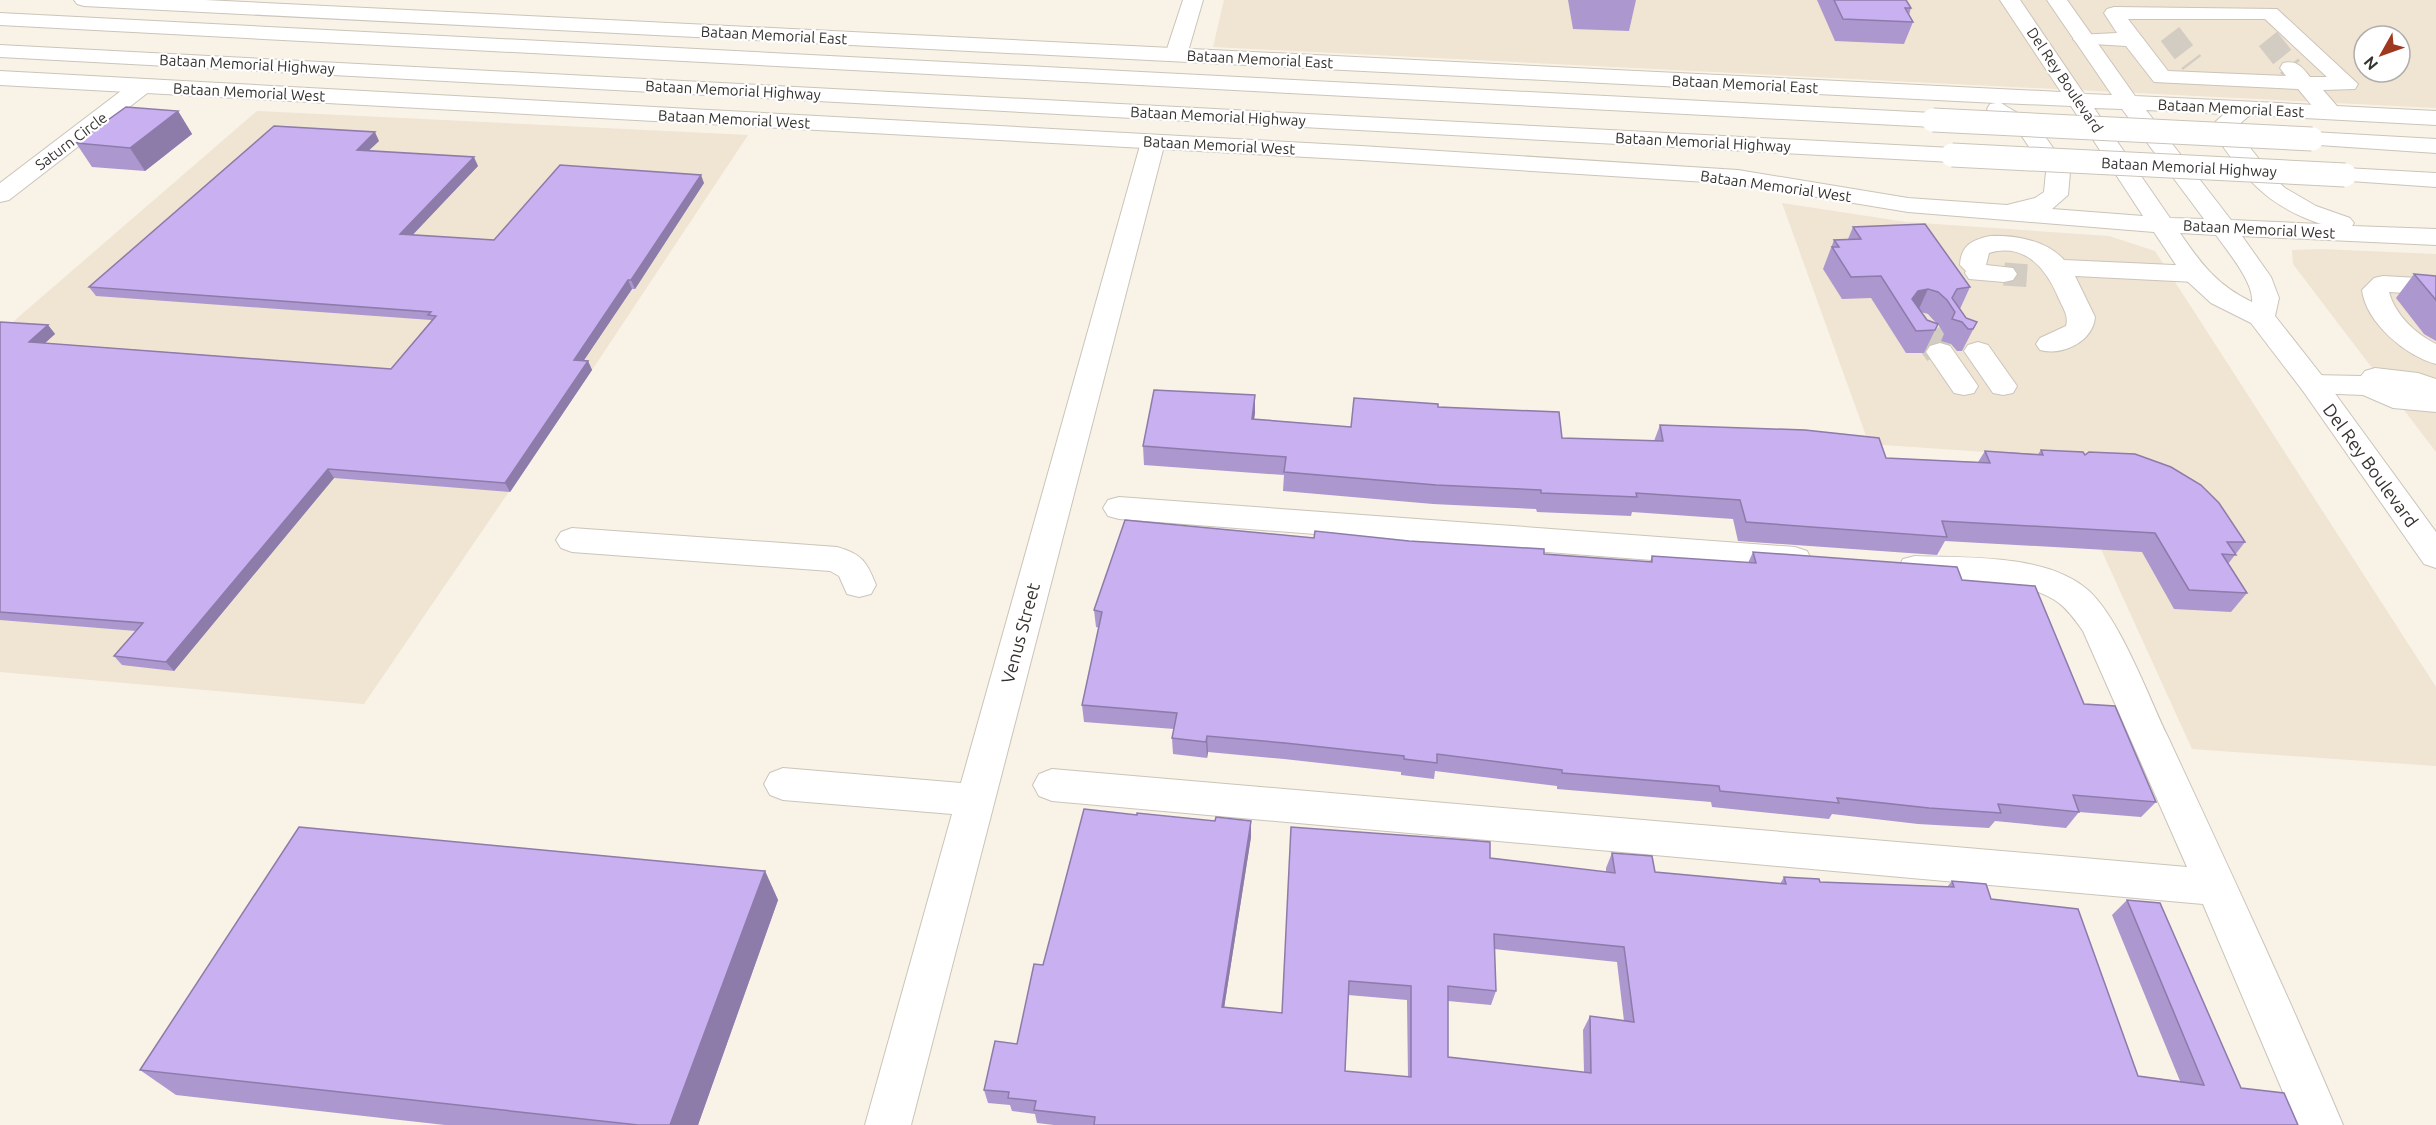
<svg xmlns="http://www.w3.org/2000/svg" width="2436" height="1125" viewBox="0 0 2436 1125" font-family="Ubuntu,sans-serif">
<rect width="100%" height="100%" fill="#f9f2e7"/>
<g fill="#f0e4d3" fill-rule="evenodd">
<path d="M1224 0H2436V108L1213 47ZM2364 36H2400V72H2364Z"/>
<polygon points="257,111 748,135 592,370 364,704 0,672 0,333"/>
<polygon points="1782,203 1906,222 2109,236 2155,251 2436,687 2436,766 2192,749 2059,457 1869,444"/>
<polygon points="2321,249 2436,254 2436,452 2293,264 2292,250"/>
</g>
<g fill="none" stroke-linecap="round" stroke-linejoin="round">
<g stroke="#d2ccc2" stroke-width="23" stroke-dasharray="23 11" stroke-linecap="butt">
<polyline points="2170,34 2192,63"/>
<polyline points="2268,39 2291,68"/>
<polyline points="2004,274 2032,276"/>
</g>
<polyline stroke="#d2ccc2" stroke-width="31" stroke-dasharray="31 15" stroke-linecap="butt" points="1928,335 1940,352"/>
<defs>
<g id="minor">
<polygon points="1183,0 1203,0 1187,55 1184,60 1176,61 1168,60 1165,55"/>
<path d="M2114 7 2277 9 2358 84 2355 89 2323 90 2343 113 2340 118C2321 123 2310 102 2298 89L2154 82 2126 46 2077 43 2073 39 2077 35 2117 33 2104 13 2107 9ZM2128 19H2265L2327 77H2310C2302 67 2297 60 2283 63L2280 68 2286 76 2168 71Z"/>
<polygon points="142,79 150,81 153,86 150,91 9,200 0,202 0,183 134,81"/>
<polygon points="1153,135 1161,137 1165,142 911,1125 865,1125 952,814 783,800 770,795 764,784 770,773 783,768 961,783 1141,142 1145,137"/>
<path d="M1990 236C2015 235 2046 240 2064 260L2195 266 2204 268 2208 274 2204 280 2195 282 2075 276 2095 317C2093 342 2062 356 2040 350L2036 344 2040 338 2066 326C2069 316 2063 308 2059 299 2047 270 2026 242 1989 253L1986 265 2013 268 2017 274 2013 280 2004 282 1969 279 1965 273 1966 271 1960 265C1961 245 1972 240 1990 236Z"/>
<path d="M2383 276 2436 279V295L2389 292C2395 315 2416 334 2436 344V364C2406 356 2366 323 2362 290L2374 278Z"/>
<polygon points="1978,342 1988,345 2017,386 2013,393 2003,395 1993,393 1964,351 1968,345"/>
<polygon points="1940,343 1950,346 1978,386 1974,393 1964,395 1954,393 1926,352 1930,346"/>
<polygon points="2375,368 2418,373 2436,379 2436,412 2393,408 2363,395 2313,393 2303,391 2299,384 2303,377 2313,375 2361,376 2365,371"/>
<polygon points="1119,497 1795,547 1807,551 1811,559 1807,567 1795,571 1119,519 1108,516 1103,508 1108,500"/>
<path d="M572 528 837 547C862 554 867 562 876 585L871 594 859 597 847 594 839 576 830 571 572 552 561 548 556 540 561 532Z"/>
<path d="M1915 556C1966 558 2040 554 2083 586 2117 610 2148 696 2167 735 2227 864 2288 994 2343 1125H2297L2203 904 1052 801 1039 796 1033 785 1039 774 1052 769 2187 867 2083 631C2076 621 2069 611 2059 603 2024 577 1957 582 1915 580L1903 577 1898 568 1903 559Z"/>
</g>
<path id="major" d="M74 0H205L2061 92 2000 0H2020L2084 94 2112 95 2047 0H2067L2135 96 2436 111V125L2250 115 2236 127V130L2274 178 2285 188 2316 206 2350 218 2354 223 2352 226 2436 229V245L2242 236 2271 277 2279 298 2275 316 2323 377 2436 532V568L2424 564 2303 391 2251 323 2211 303 2186 280 2154 232 1908 212 1738 184 1361 160 0 85V71L1361 146 1738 170 1908 198 2007 205 2035 198 2044 192 2046 172 2021 135 1990 114 1987 109 1990 104 1996 103 84 6 77 4ZM2001 103 2071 106 2143 216 2052 209 2068 195 2070 172 2037 125ZM2094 108 2122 109 2204 219 2170 218ZM2146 110 2224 114 2213 124 2212 131C2245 178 2265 205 2321 224L2231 220ZM2180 233 2216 235C2227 251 2254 282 2252 302 2217 285 2202 265 2180 233Z"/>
<g id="highway">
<polygon points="0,13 1933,113 1941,115 1944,120 1941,125 1933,127 0,25"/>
<polygon points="0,45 1952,148 1960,150 1964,155 1960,160 1952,162 0,57"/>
<polygon points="2312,132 2436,139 2436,153 2304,144 2300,139 2304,134"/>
<polygon points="2345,168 2436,173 2436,187 2336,180 2333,175 2336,170"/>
</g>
</defs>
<use href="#minor" stroke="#cbc4b9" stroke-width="2"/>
<use href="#major" stroke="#cbc4b9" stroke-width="2"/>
<use href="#highway" stroke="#cbc4b9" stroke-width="2"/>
<use href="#minor" fill="#fff" fill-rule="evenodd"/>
<use href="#major" fill="#fff" fill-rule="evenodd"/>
<use href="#highway" fill="#fff" fill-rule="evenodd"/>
<defs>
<g id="highway-bridge">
<polyline points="1933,120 2312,139"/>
<polyline points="1952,155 2345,175"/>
</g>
</defs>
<use href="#highway-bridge" stroke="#cbc4b9" stroke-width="25" stroke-linecap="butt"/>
<use href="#highway-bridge" stroke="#fff" stroke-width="23"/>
</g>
<g fill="#ad97cf" fill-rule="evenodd">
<polygon points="1568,0 1636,0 1629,31 1573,29"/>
<polygon points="1817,0 1906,0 1911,8 1909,15 1913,22 1904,44 1835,41"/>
<polygon points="178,111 192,134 145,171 92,167 76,143"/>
<polygon points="379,141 369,150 478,166 412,235 494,240 704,183 635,289 632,289 584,360 588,361 592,370 510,492 334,478 174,671 122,665 114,656 136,631 0,620 0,322 48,325 55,334 45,343 391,369 431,321 431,320 96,296 89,287"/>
<path d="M1853 227 1970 287 1960 309 1966 318 1977 322 1962 351H1957L1951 344 1941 341 1944 334 1938 324 1924 353H1906L1871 298 1842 299 1823 269 1834 240 1848 239ZM1921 312 1928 314 1937 324 1927 320Z"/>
<polygon points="2414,274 2436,276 2436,341 2424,334 2396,298"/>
<polygon points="1255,395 1254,419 1351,427 1438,407 1562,438 1654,441 1660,425 1886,458 1978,462 1985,451 2038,454 2041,450 2085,455 2245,542 2228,564 2247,593 2231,612 2174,609 2142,552 1945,541 1937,555 1738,541 1733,519 1632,512 1631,516 1537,512 1536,509 1433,504 1283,491 1284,475 1144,465 1143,446"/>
<polygon points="1314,538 1650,562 1652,556 1748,563 1753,552 1962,580 2084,704 2156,802 2141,817 2079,812 2066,828 1995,821 1989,828 1918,824 1832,814 1829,819 1712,807 1711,802 1557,789 1557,786 1435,771 1434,779 1401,775 1401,772 1284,759 1208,752 1207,758 1173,754 1172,738 1174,729 1084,722 1082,705 1099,628 1096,627 1094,610"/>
<path d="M1251 837 1224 1008 1281 1013 1490 858 1606 872V868L1612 853 1655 872 1780 884 1784 877 1820 882 1947 887 1952 881 1991 899 2138 1076 2180 1081 2112 915 2127 900 2241 1088 2298 1125H1054L1037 1123 1035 1114 1012 1111 1010 1105 988 1103 984 1090 1017 1044 1043 965ZM1494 949 1617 962 1624 1021 1590 1016 1583 1030 1584 1072 1448 1057V1001L1491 1005 1496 991ZM1348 995 1407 1000 1408 1077 1345 1071Z"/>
<polygon points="765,871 778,900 698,1125 445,1125 176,1095 140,1070"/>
</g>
<g fill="#8d7ba9">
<polygon points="178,111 192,134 145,171 130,148"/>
<polygon points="375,132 379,141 361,158 357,150"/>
<polygon points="474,157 478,166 405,243 400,234"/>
<polygon points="701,175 704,183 635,289 631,280"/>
<polygon points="628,280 632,289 578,369 574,360"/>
<polygon points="1928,289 1918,311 1912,299 1918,291"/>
<polygon points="48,325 55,334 36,351 29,342"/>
<polygon points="588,361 592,370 510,492 505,483"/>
<polygon points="1255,395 1255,414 1251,437 1252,419"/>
<polygon points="328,469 334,478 174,671 166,662"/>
<polygon points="1207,736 1208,752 1207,758 1206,742"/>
<polygon points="1251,821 1251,837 1222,1021 1222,1007"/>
<polygon points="765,871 778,900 698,1125 670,1125"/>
</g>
<g fill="#c9b0f1" stroke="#8d7ba9" stroke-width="1.5" fill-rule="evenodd">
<polygon points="1834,0 1906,0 1911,8 1905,8 1913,22 1843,19"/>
<polygon points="126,107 178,111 130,148 76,143"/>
<polygon points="274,126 375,132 357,150 474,157 400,234 494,240 560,165 701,175 631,280 628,280 574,360 588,361 505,483 328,469 166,662 114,656 143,623 0,612 0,322 48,325 29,342 391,369 436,316 428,315 431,312 89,287"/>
<polygon points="1925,224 1970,287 1957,289 1952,298 1966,318 1977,322 1973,329 1968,329 1962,322 1952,319 1955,312 1947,300 1938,292 1928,289 1918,291 1912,299 1927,320 1938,324 1935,330 1916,331 1881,276 1851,277 1832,247 1839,247 1834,240 1861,239 1853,227"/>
<polygon points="2414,274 2436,276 2436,300"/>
<polygon points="1154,390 1255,395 1252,419 1351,427 1354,398 1438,404 1438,407 1559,412 1562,438 1663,441 1660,425 1805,430 1879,438 1886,458 1990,463 1985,451 2043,455 2041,450 2083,452 2085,455 2089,452 2135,454 2171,467 2201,485 2219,503 2245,542 2227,542 2236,555 2222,554 2247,593 2189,590 2155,533 1942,521 1947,537 1746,522 1740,500 1636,493 1637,497 1541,493 1541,490 1436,485 1284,472 1286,457 1143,446"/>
<polygon points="1125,520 1314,538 1315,531 1409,541 1544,549 1544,554 1652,562 1652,556 1756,563 1753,552 1957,567 1962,580 2035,586 2084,704 2115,706 2156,802 2073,795 2079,812 1998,804 2001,813 1929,808 1837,798 1839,803 1720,791 1719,786 1562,773 1562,770 1437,754 1437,763 1404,759 1404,756 1285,743 1207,736 1206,742 1172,738 1177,713 1082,705 1102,612 1094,610"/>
<path d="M1084 809 1137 815V813L1215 821 1216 817 1251 821 1222 1007 1282 1013 1291 827 1454 839 1490 842V858L1615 873 1612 853 1652 856 1655 872 1786 884 1784 877 1819 879 1820 882 1954 887 1952 881 1986 884 1991 899 2078 909 2138 1076 2204 1085 2127 900 2160 903 2241 1088 2284 1093 2298 1125H1094L1095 1117 1034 1110 1036 1101 1008 1098 1009 1092 984 1090 995 1041 1017 1044 1034 964 1043 965ZM1494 934 1624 947 1634 1022 1590 1016 1591 1073 1448 1057V986L1496 991ZM1349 981 1411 986V1077L1345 1071Z"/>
<polygon points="299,827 765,871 670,1125 638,1125 140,1070"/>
</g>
<g text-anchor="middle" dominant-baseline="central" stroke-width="4.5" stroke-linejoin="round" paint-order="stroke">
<g font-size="15" fill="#36332f" stroke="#fff">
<text transform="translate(774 35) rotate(3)">Bataan Memorial East</text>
<text transform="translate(1260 59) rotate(3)">Bataan Memorial East</text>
<text transform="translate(247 64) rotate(3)">Bataan Memorial Highway</text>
<text transform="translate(2065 80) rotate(56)">Del Rey Boulevard</text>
<text transform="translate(1745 84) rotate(3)">Bataan Memorial East</text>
<text transform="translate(733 90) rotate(3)">Bataan Memorial Highway</text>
<text transform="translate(249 92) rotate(3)">Bataan Memorial West</text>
<text transform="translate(2231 108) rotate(3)">Bataan Memorial East</text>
<text transform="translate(1218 116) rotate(3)">Bataan Memorial Highway</text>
<text transform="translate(734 119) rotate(3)">Bataan Memorial West</text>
<text transform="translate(71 141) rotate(-37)">Saturn Circle</text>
<text transform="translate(1703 142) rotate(3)">Bataan Memorial Highway</text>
<text transform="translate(1219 145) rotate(3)">Bataan Memorial West</text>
<text transform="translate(2189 167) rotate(3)">Bataan Memorial Highway</text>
<text transform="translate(1776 186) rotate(8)">Bataan Memorial West</text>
<text transform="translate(2259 229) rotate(3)">Bataan Memorial West</text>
</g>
<g font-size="18" fill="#36332f" stroke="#fff">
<text transform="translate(2371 465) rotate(54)">Del Rey Boulevard</text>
<text transform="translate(1020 633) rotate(-75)">Venus Street</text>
</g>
</g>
<g transform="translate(2382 54) rotate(230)"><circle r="28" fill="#ffffff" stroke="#afadac" stroke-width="1.5"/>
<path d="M0-4.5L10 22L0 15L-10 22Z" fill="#a0371f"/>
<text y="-9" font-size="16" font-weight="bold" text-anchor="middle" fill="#36332f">N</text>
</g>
</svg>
